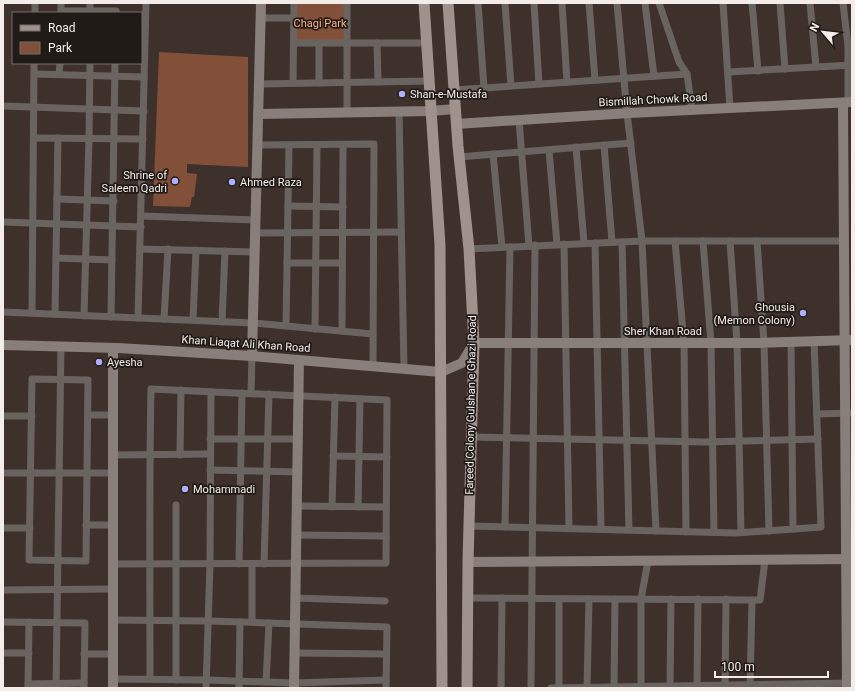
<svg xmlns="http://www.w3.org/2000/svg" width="855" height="691" viewBox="0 0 855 691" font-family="Roboto,sans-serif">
<rect width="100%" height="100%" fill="#3e312c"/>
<g fill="#824f39">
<polygon points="294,3 347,3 347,42 294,43"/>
<polygon points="159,52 248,57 248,167 187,164 187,173 197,174 194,197 192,197 190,207 153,206"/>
</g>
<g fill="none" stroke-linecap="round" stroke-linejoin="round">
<g stroke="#6a6461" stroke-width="7">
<polyline points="347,3 347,112"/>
<polyline points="478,3 484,88"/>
<polyline points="505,3 511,86"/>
<polyline points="534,3 539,84"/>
<polyline points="562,3 567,82"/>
<polyline points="589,3 595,80"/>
<polyline points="617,3 627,113 642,241 656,531"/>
<polyline points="645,3 654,76"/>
<polyline points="659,3 679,62 687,74 692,110"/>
<polyline points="723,3 730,108"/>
<polyline points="752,3 758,71"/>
<polyline points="780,3 785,69"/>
<polyline points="810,3 816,67"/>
<polyline points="843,3 848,46 848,103"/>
<polyline points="61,11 116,11"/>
<polyline points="35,13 35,3"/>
<polyline points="61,13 61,3"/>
<polyline points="90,13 90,3"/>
<polyline points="260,18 294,18"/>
<polyline points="294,43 426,43"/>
<polyline points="377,43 378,82"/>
<polyline points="728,72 852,65"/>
<polyline points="34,74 144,77"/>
<polyline points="59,74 60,63"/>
<polyline points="293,83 294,3"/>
<polyline points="319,83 319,43"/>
<polyline points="259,84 429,81"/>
<polyline points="454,90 687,74"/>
<polyline points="3,106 144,111"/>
<polyline points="399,111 404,369"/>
<polyline points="519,120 529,246"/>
<polyline points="34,138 143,139"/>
<polyline points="257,145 374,144 373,366"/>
<polyline points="604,145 612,242"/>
<polyline points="576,147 584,243"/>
<polyline points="549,150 557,244"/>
<polyline points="493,154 502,247"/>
<polyline points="459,157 631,143"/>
<polyline points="57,199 114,201"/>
<polyline points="288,206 343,207"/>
<polyline points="142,216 255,220"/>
<polyline points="3,222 141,227"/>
<polyline points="255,233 401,232"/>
<polyline points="675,241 684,343 686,532"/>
<polyline points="703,241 711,343 714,532"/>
<polyline points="730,241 737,343 741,532"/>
<polyline points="757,241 764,343 769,531"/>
<polyline points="622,242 629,530"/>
<polyline points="595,243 601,529"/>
<polyline points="564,244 569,528"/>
<polyline points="140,249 254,252"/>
<polyline points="469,249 642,241 844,241"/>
<polyline points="56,258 112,260"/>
<polyline points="287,263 342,263"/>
<polyline points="3,312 253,323 373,334"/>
<polyline points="32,313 34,63"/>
<polyline points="55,314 58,138"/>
<polyline points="84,316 89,138 90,63"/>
<polyline points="111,317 115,63"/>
<polyline points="138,318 146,3"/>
<polyline points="164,319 168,249"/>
<polyline points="193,320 196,250"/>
<polyline points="222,322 225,251"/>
<polyline points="286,326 289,145"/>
<polyline points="315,329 317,145"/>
<polyline points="342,331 343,145"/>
<polyline points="791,342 793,529"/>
<polygon points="32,379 88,380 86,561 29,560"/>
<polyline points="251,393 252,356"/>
<polyline points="817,414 852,413"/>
<polyline points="88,415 113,415"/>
<polyline points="3,416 32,416"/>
<polyline points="472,437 704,442 818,439"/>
<polyline points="210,439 298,439"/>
<polyline points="113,455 210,454"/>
<polyline points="180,455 181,390"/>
<polyline points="333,456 387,457"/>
<polyline points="210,470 298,472"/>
<polyline points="3,473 113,473"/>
<polyline points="297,506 386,507"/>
<polyline points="332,507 335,397"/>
<polyline points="358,507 360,399"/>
<polyline points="86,525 113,525"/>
<polyline points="469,526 736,533 821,527 814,341"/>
<polyline points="505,527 510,247"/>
<polyline points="3,528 30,528"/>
<polyline points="297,535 386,536"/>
<path d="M113 564C204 564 295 563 386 563L387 400 151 389C149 486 150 583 150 679"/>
<polyline points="239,564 242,393"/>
<polyline points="264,564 269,394"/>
<polyline points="3,590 113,589"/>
<polyline points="295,598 385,601"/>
<polyline points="467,598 752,600"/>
<polyline points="113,620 208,621 387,627 386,688"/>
<polyline points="3,622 85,623 84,688"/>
<polyline points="252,622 252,564"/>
<polyline points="3,653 29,653"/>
<polyline points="295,653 386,654"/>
<polyline points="84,654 113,654"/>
<polyline points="113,679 207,680 294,683 386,680"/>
<polyline points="176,680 176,505"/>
<polyline points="266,682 269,623"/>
<polyline points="28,684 84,683"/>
<polyline points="28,688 29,622"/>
<polyline points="56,688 61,346"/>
<polyline points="206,688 210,564 211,392"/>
<polyline points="239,688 240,622"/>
<polyline points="501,688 502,598"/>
<polyline points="531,688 535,245"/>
<polyline points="551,688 852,683"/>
<polyline points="559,688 559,599"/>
<polyline points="587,688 589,599"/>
<polyline points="614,688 615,599"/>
<polyline points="641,688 641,599 648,561"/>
<polyline points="670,688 671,599"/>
<polyline points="697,688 698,599"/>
<polyline points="725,688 726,599"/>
<polyline points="750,688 752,600 760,600 765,560"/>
</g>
<g stroke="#887e7a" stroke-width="10">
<polyline points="843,103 847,688"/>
<polyline points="258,114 431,111 455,109"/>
<polyline points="456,124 630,113 852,102"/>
<polyline points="3,345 118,348 252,356 441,372 462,363 474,343 758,343 852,340"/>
<polyline points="113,348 113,688"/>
<polyline points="252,356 261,3"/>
<polyline points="468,562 852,559"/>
<polyline points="294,688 299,360"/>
</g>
<g stroke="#9f928c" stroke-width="11">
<polyline points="424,3 440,245 442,688"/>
<polyline points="448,3 458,146 469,249 474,343 468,562 467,688"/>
</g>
</g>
<g fill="#aeaefa" stroke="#211b18" stroke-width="1.5">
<circle cx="402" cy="94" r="4"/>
<circle cx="175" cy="181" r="4"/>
<circle cx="232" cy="182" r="4"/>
<circle cx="803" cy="313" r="4"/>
<circle cx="99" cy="362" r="4"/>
<circle cx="185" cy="489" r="4"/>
</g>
<g text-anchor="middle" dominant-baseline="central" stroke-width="3.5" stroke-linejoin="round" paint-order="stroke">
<g font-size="11" fill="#f9ad8c" stroke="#211b18">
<text x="320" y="23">Chagi Park</text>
</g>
<g font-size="11" fill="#f4ece8" stroke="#211b18" text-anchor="start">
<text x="410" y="94">Shan-e-Mustafa</text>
<text x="167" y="175" text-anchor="end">Shrine of<tspan x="167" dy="13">Saleem Qadri</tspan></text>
<text x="240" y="182">Ahmed Raza</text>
<text x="795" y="307" text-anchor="end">Ghousia<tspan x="795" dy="13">(Memon Colony)</tspan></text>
<text x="107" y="362">Ayesha</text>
<text x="193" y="489">Mohammadi</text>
</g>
<g font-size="11" fill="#f4ece8" stroke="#211b18">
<text transform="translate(653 100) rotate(-3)">Bismillah Chowk Road</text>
<text x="663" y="331">Sher Khan Road</text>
<text transform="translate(246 344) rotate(4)">Khan Liaqat Ali Khan Road</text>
<text transform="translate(471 405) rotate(-89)">Fareed Colony Gulshan e Ghazi Road</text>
</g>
</g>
<rect width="855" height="691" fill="none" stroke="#f4ece8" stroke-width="8"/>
<rect x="12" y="12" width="130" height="52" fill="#211b18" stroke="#756f6b"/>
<rect x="20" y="25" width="20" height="6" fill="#9f928c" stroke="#756f6b"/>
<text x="48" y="32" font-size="12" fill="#f4ece8">Road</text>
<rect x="20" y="42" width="20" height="12" fill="#824f39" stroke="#756f6b"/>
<text x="48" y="52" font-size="12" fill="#f4ece8">Park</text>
<g transform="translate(823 32) rotate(298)" stroke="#211b18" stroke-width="3" paint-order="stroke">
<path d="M0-3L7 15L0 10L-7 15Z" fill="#f4ece8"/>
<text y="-6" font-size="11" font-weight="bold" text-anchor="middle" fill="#f4ece8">N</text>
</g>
<path d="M715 671v6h113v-6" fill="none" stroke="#f4ece8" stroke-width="2"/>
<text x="721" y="671" font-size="12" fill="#f4ece8" stroke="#211b18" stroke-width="3" paint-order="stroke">100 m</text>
</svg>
